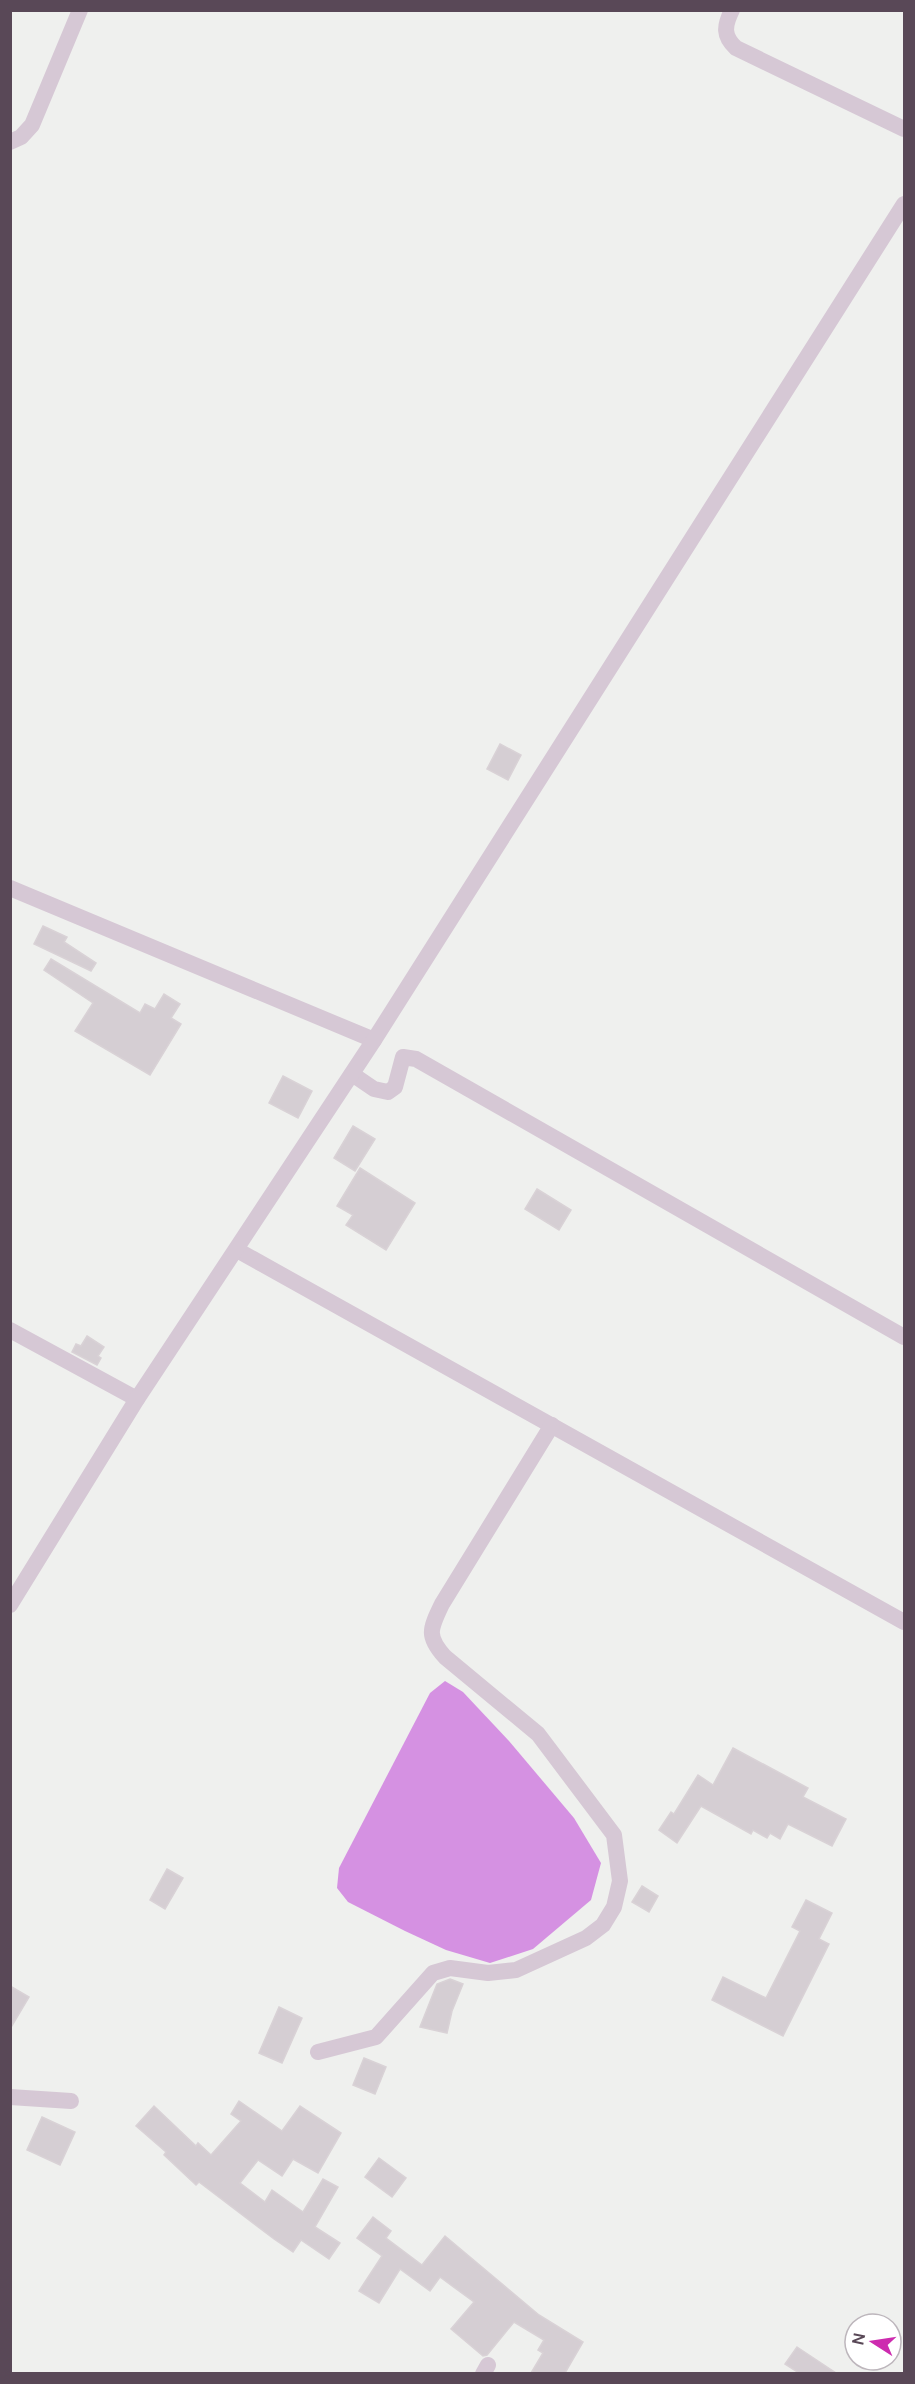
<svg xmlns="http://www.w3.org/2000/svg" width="915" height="2384" viewBox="0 0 915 2384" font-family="Manrope,sans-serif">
<rect width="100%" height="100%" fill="#eff0ee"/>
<polygon fill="#d591e2" points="445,1681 463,1692 509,1741 574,1818 601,1863 591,1900 533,1949 490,1963 446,1950 405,1931 348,1902 337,1888 339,1868 430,1693"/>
<g fill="#d5ced3" stroke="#d9d2d6" stroke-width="1.5">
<polygon points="500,744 521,755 508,780 487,769"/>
<polygon points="43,926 67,937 64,942 96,963 91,971 34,944"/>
<polygon points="51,959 140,1013 145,1004 155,1009 164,994 180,1004 171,1018 181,1024 150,1075 75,1031 93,1003 44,970"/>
<polygon points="283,1076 312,1091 298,1118 269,1103"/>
<polygon points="353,1126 375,1139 355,1171 334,1158"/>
<polygon points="360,1168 415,1203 386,1250 346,1225 353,1215 337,1206"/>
<polygon points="537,1189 571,1210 559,1230 525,1209"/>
<polygon points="87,1336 104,1347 98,1356 101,1358 97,1365 72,1352 76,1344 81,1346"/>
<polygon points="733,1748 808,1788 803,1797 846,1819 832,1846 788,1824 780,1839 770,1833 767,1838 753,1830 751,1834 701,1806 677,1843 659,1830 671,1812 674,1814 698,1775 713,1785"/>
<polygon points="167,1869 183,1878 165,1909 150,1900"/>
<polygon points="642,1886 658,1896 649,1912 632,1902"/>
<polygon points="806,1900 832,1913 819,1939 829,1944 783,2036 712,2000 723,1977 766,1998 800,1931 792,1927"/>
<polygon points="450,1979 463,1984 452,2011 447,2033 420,2027 437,1984"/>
<polygon points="10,1986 29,1997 10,2029"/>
<polygon points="279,2007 302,2018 282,2063 259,2053"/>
<polygon points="364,2058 386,2067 375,2094 353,2085"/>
<polygon points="239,2101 282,2131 300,2106 341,2133 318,2173 293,2159 282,2176 258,2160 240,2183 265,2202 272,2190 303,2212 323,2179 338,2187 315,2227 340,2243 329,2259 301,2240 293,2252 274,2239 199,2182 196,2185 164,2155 166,2152 136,2126 154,2106 196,2146 198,2143 211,2155 241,2121 231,2114"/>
<polygon points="42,2117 75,2132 60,2165 27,2150"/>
<polygon points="379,2158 406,2178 392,2197 365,2177"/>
<polygon points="373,2217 391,2231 386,2238 422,2265 445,2236 539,2315 583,2342 565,2373 531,2373 543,2353 538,2350 544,2340 514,2322 487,2355 483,2356 451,2329 474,2302 440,2277 430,2291 400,2269 379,2303 359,2291 382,2256 357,2238"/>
<polygon points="797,2347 836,2373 799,2373 785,2364"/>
</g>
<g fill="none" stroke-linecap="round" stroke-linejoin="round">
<g stroke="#d6c8d5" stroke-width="16">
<path d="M732 10C724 26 723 36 736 48L904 129"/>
<polyline points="10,142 21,137 32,125 80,10"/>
<polyline points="10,888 374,1040"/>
<polyline points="352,1074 374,1089 388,1092 395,1087 403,1057 416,1059 904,1337"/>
<polyline points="237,1250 904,1622"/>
<polyline points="10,1330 137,1399"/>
<polyline points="10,1605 137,1399 374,1040 904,204"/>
<path d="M318 2052 376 2037 433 1973 450 1968 488 1973 516 1970 586 1938 603 1925 614 1907 620 1881 614 1835 538 1734 445 1657C426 1636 430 1629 442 1604L552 1425"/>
<polyline points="10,2097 71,2101"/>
<polyline points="483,2374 488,2365"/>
</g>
</g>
<rect width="915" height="2384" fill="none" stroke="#594857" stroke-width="24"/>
<g transform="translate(873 2342) rotate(282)"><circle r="28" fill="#ffffff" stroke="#bdb6bc" stroke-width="1.5"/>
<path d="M0-4.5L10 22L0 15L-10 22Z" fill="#cd2baf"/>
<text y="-9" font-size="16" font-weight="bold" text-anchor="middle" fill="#594857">N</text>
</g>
</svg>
